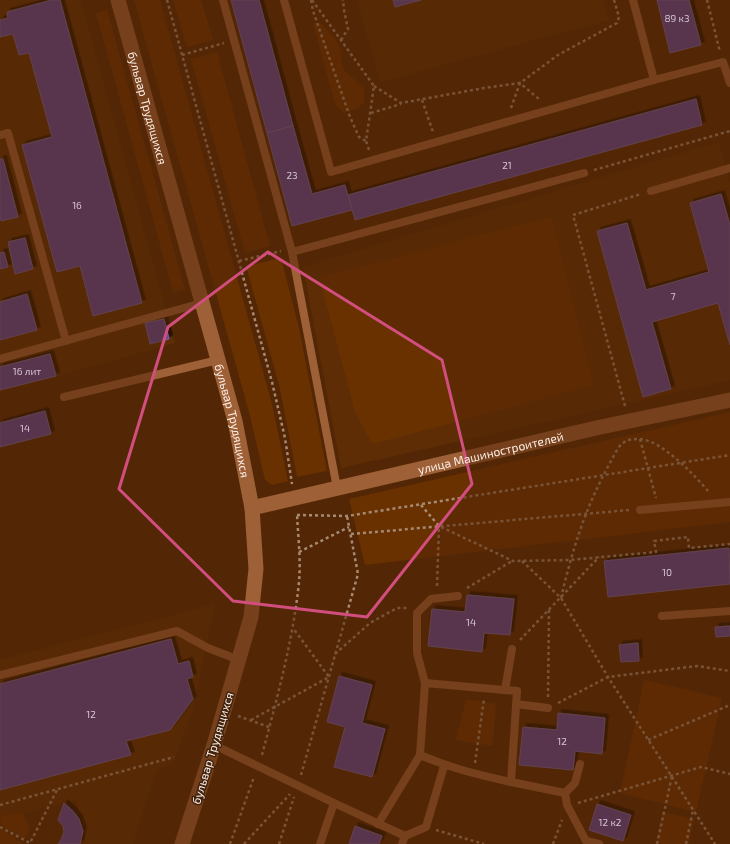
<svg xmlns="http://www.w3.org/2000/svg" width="730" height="844" viewBox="0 0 730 844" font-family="'Exo 2',sans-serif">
<defs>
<filter id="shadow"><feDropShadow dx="3.5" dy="-3.5" stdDeviation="0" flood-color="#0009"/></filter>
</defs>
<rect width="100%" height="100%" fill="#532705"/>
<g fill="#5e2d05">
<polygon points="0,0 81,0 175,343 0,392"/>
<polygon points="357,0 603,0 609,20 380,82"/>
<polygon points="719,142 730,183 730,380 341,468 303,267"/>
<polygon points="215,604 194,706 173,764 157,770 133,844 83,844 85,839 84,825 78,811 76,799 64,803 23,813 0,815 0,660"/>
</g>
<g fill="#693000">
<polygon points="134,0 160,0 272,404 288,481 272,485 265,480 249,412"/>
<polygon points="173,0 201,0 213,40 187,47"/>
<polygon points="107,10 185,289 173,292 96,13"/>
<polygon points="313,23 320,23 335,38 342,52 341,60 345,71 354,79 364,89 364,102 357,109 343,113 335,104"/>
<polygon points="217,52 270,246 245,253 191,59"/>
<polygon points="552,217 594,385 373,444 366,433 355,412 319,277"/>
<polygon points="281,258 299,328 327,471 297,477 280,389 246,266"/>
<polygon points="730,412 730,522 365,565 349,499"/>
<polygon points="644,680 722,698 696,812 620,793"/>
<polygon points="466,699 496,704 493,746 456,740"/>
<polygon points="662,812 694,819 689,844 656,844"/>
<polygon points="23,813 30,829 25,839 1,826 0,815"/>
<polygon points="0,829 23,843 23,844 0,844"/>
</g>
<g fill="#6146a4" stroke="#7264a4" filter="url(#shadow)">
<polygon points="52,0 60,0 142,303 93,316 80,266 57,272 22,145 52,137 29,53 19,55 13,34 0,37 0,20 8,18 7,12"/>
<polygon points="231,0 259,0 293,126 267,133"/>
<polygon points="393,0 421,0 395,7"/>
<polygon points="657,0 689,0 701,45 670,53"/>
<polygon points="696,99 702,125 355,220 348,195"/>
<polygon points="293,126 312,194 345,185 352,210 292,226 267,133"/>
<polygon points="0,159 3,159 18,217 1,221 0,216"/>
<polygon points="721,194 730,225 730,345 718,303 652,322 671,389 643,397 597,231 627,223 646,290 709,272 690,203"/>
<polygon points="25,238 33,269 15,274 8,242"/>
<polygon points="4,252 8,267 0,269 0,253"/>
<polygon points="27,294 37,330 0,340 0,302"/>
<polygon points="164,319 169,339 150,344 145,323"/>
<polygon points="50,354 56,376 0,390 0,367"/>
<polygon points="45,411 51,434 0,447 0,423"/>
<polygon points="729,548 730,584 608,597 604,561"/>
<polygon points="467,595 514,599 510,635 484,633 482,652 428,646 432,609 465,612"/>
<polygon points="730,626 730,636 716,637 715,627"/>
<polygon points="171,639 178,664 189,661 193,677 187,679 193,699 170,730 126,741 131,755 0,790 0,684"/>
<polygon points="638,643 639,661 621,662 619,645"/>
<polygon points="339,676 372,685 362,723 385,729 372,777 334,767 345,727 327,722"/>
<polygon points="558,713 605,718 602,754 575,751 573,770 519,765 523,727 557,730"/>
<polygon points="64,803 73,811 79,819 83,831 80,844 58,844 61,840 64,832 63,826 58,820"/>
<polygon points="597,804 631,815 623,841 589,830"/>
<polygon points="355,826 382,836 379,844 349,844"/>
</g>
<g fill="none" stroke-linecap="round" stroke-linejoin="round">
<g stroke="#a78a74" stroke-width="2.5" stroke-dasharray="3 3" stroke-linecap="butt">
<polyline points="167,0 272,382 285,438 292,484"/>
<polyline points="311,0 313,11 350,117 359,137 366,141"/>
<polyline points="312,0 374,86 366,141 369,150"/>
<polyline points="707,0 720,52"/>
<polyline points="341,40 348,29 344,10 343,0"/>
<polyline points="182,55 224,43"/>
<polyline points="374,86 401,103 484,88 520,83 540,100"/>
<polyline points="422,100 433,132"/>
<polyline points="511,108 520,83 558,55 617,23 619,17 614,0"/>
<polyline points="371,113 401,104"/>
<polyline points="594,170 730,131"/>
<polyline points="239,261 281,251"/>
<polyline points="625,406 573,215 641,194"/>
<path d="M640 439C663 441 694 475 709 492"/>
<polyline points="421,505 439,526 513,561 570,560 656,552 654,541 688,537 689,548 730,544"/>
<polyline points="297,515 347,516 730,455"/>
<polyline points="351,534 630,510"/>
<polyline points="299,552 349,527"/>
<polyline points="522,561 561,598 608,677 715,844"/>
<polyline points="437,586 439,526"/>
<polyline points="467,588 512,561"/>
<path d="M561 598C573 547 586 506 611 461 614 456 618 446 623 443 628 439 634 439 640 439L656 498"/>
<polyline points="520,640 599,557"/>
<polyline points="335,654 370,623 397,608 407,608"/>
<polyline points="548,697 549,610"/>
<polyline points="558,703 608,677 697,666 730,671"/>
<polyline points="238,716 269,727"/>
<polyline points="251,720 329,677 293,628"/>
<polyline points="648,740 730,705"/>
<path d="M262 755C277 698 293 641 299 582 301 560 298 536 297 514"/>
<polyline points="475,763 484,699"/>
<polyline points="301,775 358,574 347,516"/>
<polyline points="578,803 701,767 730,774"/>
<polyline points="0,805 174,757"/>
<polyline points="0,827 30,843 57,790"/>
<polyline points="436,830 484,844"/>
<polyline points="230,844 254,777"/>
<polyline points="244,844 290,794"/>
<polyline points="279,844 294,797"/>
<polyline points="553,844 562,820"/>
<polyline points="657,844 672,776"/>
<polyline points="686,844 693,810"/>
</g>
<g stroke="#9e6037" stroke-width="8">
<polyline points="223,0 292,252 337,488"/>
<polyline points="284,0 331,172 654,80 723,62 730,83"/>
<polyline points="633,0 654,80"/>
<polyline points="0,135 8,133 66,341"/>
<polyline points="651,191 730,168"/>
<polyline points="292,252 584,173"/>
<polyline points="0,359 202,303"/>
<polyline points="64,397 218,360"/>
<polyline points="640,510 730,502"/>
<polyline points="662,616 730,611"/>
<polyline points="0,675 177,631 208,648 239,660"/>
<polyline points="425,683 417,653 417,613 431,599 458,596"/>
<polyline points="505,690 512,649"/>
<polyline points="516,704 548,708"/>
<polyline points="214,745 334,803 405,836 426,827 444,766"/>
<path d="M420 755C450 768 479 775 511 782"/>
<polyline points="565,793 567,805 586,841 599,844"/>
<polyline points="378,824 420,755 425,683 517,691 511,782 565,793 575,783 580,764"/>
<polyline points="320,844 334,803"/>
<polyline points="402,844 405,836"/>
</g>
<g stroke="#9e6037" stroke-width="15">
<path id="s1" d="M118 0 235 421 252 508 256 569 251 617 214 745 182 844"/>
<path id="s2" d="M252 508 596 428 730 400"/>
</g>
</g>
<path d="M0 0H730V844H0ZM268 252 442 360 472 484 367 617 233 601 119 489 168 327Z" fill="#532705" fill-opacity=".55" fill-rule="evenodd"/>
<path fill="none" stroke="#d14e7e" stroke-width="3" stroke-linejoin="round" d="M268 252 442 360 472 484 367 617 233 601 119 489 168 327Z"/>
<g text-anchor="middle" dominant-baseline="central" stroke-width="3" stroke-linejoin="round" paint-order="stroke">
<g font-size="10" fill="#d6c5d6">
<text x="677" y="18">89 к3</text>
<text x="507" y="165">21</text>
<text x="292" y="175">23</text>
<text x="77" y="205">16</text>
<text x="673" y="296">7</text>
<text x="27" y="371">16 лит</text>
<text x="25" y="428">14</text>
<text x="667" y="572">10</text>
<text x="471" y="622">14</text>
<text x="91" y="714">12</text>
<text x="562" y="741">12</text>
<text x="610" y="822">12 к2</text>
</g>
<g font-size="12" fill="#fdefe6" stroke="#41220c">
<text stroke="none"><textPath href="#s1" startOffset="112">бульвар Трудящихся</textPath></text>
<text stroke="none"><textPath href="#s1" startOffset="436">бульвар Трудящихся</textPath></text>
<text stroke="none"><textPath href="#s2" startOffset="245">улица Машиностроителей</textPath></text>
<text transform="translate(212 748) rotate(-73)">бульвар Трудящихся</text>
</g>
</g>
</svg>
